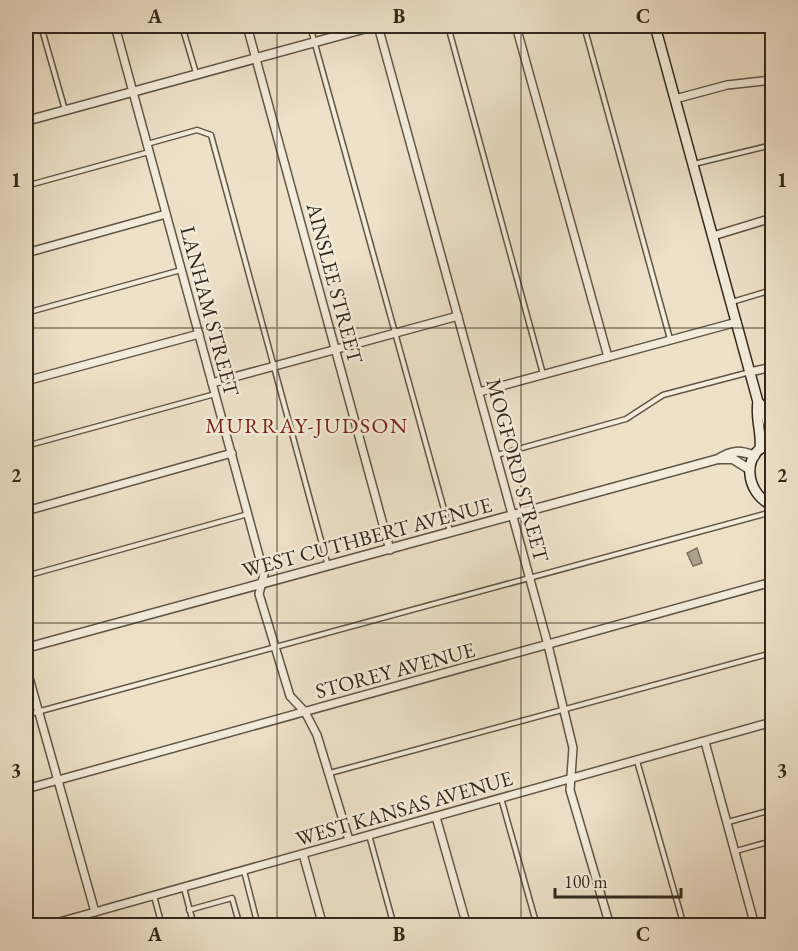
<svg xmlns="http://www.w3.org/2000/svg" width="798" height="951" viewBox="0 0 798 951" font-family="'EB Garamond',serif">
<rect width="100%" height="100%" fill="#ede1c8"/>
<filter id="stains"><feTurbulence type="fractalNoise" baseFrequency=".00333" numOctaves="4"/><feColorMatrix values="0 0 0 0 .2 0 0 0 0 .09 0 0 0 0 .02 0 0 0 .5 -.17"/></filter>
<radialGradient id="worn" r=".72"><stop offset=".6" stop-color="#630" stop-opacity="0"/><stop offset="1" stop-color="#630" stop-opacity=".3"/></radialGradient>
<polygon fill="#cdc2ab" stroke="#7f7564" stroke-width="1.5" points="772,462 772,487 765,475 767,467"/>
<polygon fill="#ada28e" stroke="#7b7160" stroke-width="1.5" points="697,548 702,563 693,566 687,553"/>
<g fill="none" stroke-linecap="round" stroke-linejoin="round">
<defs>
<g id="service">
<polyline points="41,26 65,110"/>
<polyline points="182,26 196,73"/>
<polyline points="310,26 450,531"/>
<polyline points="448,26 543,374"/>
<polyline points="584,26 670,339"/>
<polyline points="657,31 679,26"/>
<polyline points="147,144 197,130 211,135 328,566"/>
<polyline points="694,164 772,145"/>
<polyline points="26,186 149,152"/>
<polyline points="732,302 772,290"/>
<polyline points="26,313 181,270"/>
<polyline points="26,446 215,394"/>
<polyline points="497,455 626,419 663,395 750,372"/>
<polyline points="26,576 248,514"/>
<polyline points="26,715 768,513"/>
<polyline points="769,723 772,735"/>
<polyline points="637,761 684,926"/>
<polyline points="330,773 772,653"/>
<polyline points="501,798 537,926"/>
<polyline points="728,822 772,810"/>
<polyline points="369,835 394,926"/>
<polyline points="736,851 772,841"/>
<polyline points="244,871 258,926"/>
<polyline points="184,888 194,926"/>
<polyline points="154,896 162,926"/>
<polyline points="189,910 232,898 240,926"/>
<polyline points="76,918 78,926"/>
</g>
<g id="minor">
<polyline points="115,26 264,574 259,594 290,696 305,712 317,735 349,840"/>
<polyline points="247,26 390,550"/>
<polyline points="378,26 548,645 573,748 570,790 610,926"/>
<polyline points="516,26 608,357"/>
<polyline points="675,99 727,85 772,80"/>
<polyline points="713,236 772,218"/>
<polyline points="26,253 166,214"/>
<polyline points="750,372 772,367"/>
<polyline points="26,381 199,334"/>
<polyline points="212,383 458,316"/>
<polyline points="479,392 737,322"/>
<polyline points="26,511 232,453"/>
<polyline points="26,667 95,912"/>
<polyline points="705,742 755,926"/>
<polyline points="26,789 772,582"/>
<polyline points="436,817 467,926"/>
<polyline points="303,854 323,926"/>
<polyline points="45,926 772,722"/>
</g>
<g id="tertiary">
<polyline points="26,121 374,26"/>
<polyline points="719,459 733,459 749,469"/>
<path d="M26 648 718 459C732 450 740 450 755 456"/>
</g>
<g id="secondary">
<path d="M655 26 758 402C755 419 762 432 760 449"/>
<polyline points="758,402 764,408 772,438"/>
<path d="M772 443C740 451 745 494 772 505"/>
</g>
</defs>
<use href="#service" stroke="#605647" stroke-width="7"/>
<use href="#minor" stroke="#605647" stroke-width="10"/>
<use href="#tertiary" stroke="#605647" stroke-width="11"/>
<use href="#secondary" stroke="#31281c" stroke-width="12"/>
<use href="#service" stroke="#f3ecdb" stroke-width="4"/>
<use href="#minor" stroke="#f3ecdb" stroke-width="7"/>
<use href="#tertiary" stroke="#f3ecdb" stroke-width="8"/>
<use href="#secondary" stroke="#f3ecdb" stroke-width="9"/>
</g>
<path fill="none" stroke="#31281c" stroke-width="1.5" stroke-opacity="0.55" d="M277 26V926M521 26V926M26 328H772M26 623H772"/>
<g text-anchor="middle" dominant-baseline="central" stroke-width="5" stroke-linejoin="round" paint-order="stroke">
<g font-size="21" fill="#31281c" stroke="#f3ecdb">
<text transform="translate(335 283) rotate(75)">AINSLEE STREET</text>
<text transform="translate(210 311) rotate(75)">LANHAM STREET</text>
<text transform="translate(518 470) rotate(75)">MOGFORD STREET</text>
<text transform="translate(367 537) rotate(-15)">WEST CUTHBERT AVENUE</text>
<text transform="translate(395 670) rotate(-15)">STOREY AVENUE</text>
<text transform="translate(404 808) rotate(-16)">WEST KANSAS AVENUE</text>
</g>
<g font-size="22" letter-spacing="1.5" fill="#7a1f14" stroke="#f3ecdb">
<text x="307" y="425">MURRAY-JUDSON</text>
</g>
</g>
<rect width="798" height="951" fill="none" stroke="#ede1c8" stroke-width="66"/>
<path d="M555 888v9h126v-9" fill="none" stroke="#31281c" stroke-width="3"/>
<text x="564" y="888" font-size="18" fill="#31281c" stroke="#f3ecdb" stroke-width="4.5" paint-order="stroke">100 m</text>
<rect x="33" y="33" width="732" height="885" fill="none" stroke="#31281c" stroke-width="2"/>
<g font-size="20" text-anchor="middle" font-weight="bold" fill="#31281c">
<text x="155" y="23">A</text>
<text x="399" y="23">B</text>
<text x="643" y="23">C</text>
<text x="16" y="187">1</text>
<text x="782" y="187">1</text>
<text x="16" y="482">2</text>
<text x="782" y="482">2</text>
<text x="16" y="777">3</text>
<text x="782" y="777">3</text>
<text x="155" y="941">A</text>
<text x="399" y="941">B</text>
<text x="643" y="941">C</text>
</g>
<rect width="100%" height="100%" filter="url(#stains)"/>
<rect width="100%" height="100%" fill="url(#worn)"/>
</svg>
